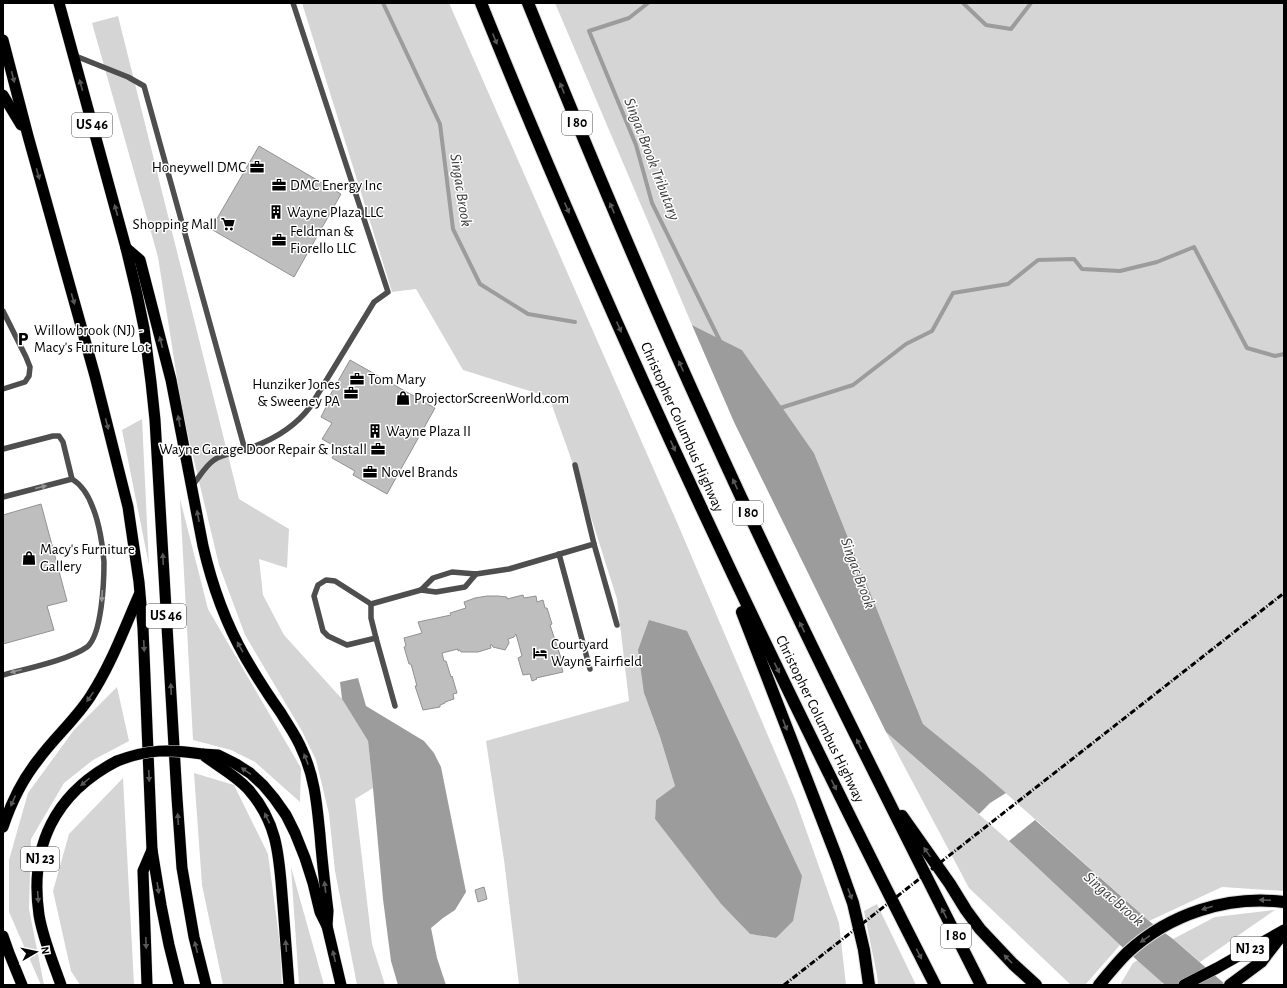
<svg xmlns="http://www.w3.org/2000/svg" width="1287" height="988" viewBox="0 0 1287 988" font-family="'Alegreya Sans',sans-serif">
<rect width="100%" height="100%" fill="#fff"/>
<g fill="#d5d5d5" fill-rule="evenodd">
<path d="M302 3H449L676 520 795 799 839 923 846 985H519L504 860 486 741 629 701 617 599 584 495 549 397 463 370 416 289 392 292ZM644 693 777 938 750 934 721 904 655 819 656 800 675 786 660 737Z"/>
<polygon points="555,3 1284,3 1284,891 1222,887 1149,921 982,772 923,724 814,453 742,350 692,325"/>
<polygon points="118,16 239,499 289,529 287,568 259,559 263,595 284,635 342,699 368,741 373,788 355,799 372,944 385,985 357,985 335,871 329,814 316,760 302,731 245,635 219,565 182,410 158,257 92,23"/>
<polygon points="142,419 149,565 122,430"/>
<polygon points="180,499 208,609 301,768 300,802 255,762 231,750 193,740"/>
<polygon points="117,687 129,741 93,760 64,783 31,839 29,909 44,985 41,985 9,912 9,860 28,793 74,730"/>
<polygon points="886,732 1009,841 1120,945 1085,985 1071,985 969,888"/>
<polygon points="194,773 234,785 268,854 280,945 282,985 223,985 202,885"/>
<polygon points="123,778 134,985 80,985 71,971 53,891 69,834"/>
<polygon points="291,867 324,985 299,985"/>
<polygon points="877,904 916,985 878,985 877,975 864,911"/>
<polygon points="1275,910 1200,962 1173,939 1215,917"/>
<polygon points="1138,960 1163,983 1160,985 1120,985 1133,963"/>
</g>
<g fill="#9c9c9c">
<polygon points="692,325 742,350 814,453 923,724 982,772 1006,793 990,803 979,814 886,732 734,422"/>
<polygon points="649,620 687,631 802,876 793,921 776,938 750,934 721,904 655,819 656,800 675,786 660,737 644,693 638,650"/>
<polygon points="358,678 366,706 424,741 434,753 441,767 466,892 455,910 443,918 431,928 437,958 446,985 398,985 391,961 383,899 373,788 368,741 342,699 340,682"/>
<polygon points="1035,820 1149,921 1173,939 1226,985 1165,985 1120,945 1009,841"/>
</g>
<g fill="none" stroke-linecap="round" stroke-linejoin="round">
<g stroke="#9c9c9c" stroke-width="4">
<polyline points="383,3 440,124 453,229 480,284 528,314 575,322"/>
<polyline points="648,3 629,18 589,31 636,145 652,203 721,343"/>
<polyline points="963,3 986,25 1011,29 1031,3"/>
<polyline points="777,409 853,385 906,344 932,331 953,293 1008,284 1038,260 1074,259 1082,269 1120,271 1157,262 1194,247 1247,348 1275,356 1284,354"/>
</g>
</g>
<g fill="#bebebe" stroke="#929292">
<polygon points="259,146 341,194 294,277 211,229"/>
<polygon points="350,360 435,408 387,494 353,475 355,471 332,458 338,448 322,439 332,423 321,417 327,405 325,404"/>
<polygon points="41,504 67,601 47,606 54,630 3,644 3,515"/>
<polygon points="523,595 524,598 536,596 537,602 543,600 545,608 547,608 552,624 550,625 563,664 561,665 563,672 536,678 537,679 532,681 530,674 523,675 518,658 522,656 516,634 514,637 508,639 509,643 505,650 493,647 492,645 490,645 491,648 478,652 461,652 460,650 458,651 458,649 442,653 444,661 446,661 451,677 452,676 457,693 453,694 454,699 445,702 445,703 440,705 440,707 423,710 415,686 417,686 411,664 409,664 404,647 406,646 404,638 422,633 418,622 451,615 450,613 466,608 464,602 475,598 487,596 498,596 507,597 507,599"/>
<polygon points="484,887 487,899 478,902 475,890"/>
</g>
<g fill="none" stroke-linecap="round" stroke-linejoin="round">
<defs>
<g id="trunk">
<polyline points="59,3 126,248 137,294 144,328 151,382 155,420 177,798 182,868 194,937 206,985"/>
<polyline points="3,40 28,136 95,376 128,507 139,582 143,628 152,850 161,905 169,945 179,985"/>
<polyline points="3,95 21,125"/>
<path d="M126 248 140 260 171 380 203 546C212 585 225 622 245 657 256 676 268 695 281 713 288 725 297 737 302 750 315 777 317 806 320 835 322 861 325 886 328 911L327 926"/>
<polyline points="202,754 218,755 236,764 250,773 263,785 274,798 286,815 295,833 305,858 313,883 320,912 327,926 341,985"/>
<path d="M202 754C217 766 234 774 248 789 280 825 279 861 283 906 285 932 287 959 289 985"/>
<path d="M3 827C11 803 22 780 38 760 54 738 75 720 90 697 111 665 124 629 139 595"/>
<polyline points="3,936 9,953 22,985"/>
<path d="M61 985C53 962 43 939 39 915 29 846 55 793 117 761"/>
<polyline points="147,985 143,871 152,850"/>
<polyline points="1184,985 1217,968 1284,930"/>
</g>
<g id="motorway">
<path d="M481 3C616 338 771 664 935 985"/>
<path d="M528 3C585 144 644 285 707 423 793 613 887 799 981 985"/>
<polyline points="742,612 837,858 853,903 864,950 869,985"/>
<polyline points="902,816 950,884 966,910 980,929 1013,964 1036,985"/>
<path d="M1099 985C1108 974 1117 963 1127 953 1169 914 1227 895 1284 902"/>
<polyline points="1230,985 1261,962 1284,932"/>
</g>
</defs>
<use href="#trunk" stroke="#dbdbdb" stroke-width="12"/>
<use href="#motorway" stroke="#dbdbdb" stroke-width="14"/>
<g stroke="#4e4e4e" stroke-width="5.5">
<polyline points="73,55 128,77 144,86 245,450"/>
<polyline points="3,311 26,357 30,367 29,376 25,382 3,389"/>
<polyline points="3,449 53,436 59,436 63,442 72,479"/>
<path d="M192 486C199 478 205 466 214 460 222 454 234 453 244 450 269 442 294 428 310 407L374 302 388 292 293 3"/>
<path d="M3 497 72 479C82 485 89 497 93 508 99 523 103 546 104 562 104 581 102 635 87 647 69 660 25 669 3 675"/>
<polyline points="594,544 617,625"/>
<polyline points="559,554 590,669"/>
<polyline points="421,590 436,592 465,587 476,574"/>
<polyline points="371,604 371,618 376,638"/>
<polyline points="395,706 376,638 347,645 328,636 323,631 314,596 318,585 326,580 335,581 371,604 421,590 433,578 452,572 476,574 509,569 594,544 575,465"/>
</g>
<use href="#trunk" stroke="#000" stroke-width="11"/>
<use href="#motorway" stroke="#000" stroke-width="12"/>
<polyline stroke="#000" stroke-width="3" stroke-dasharray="6 2 1 2" stroke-linecap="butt" points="784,985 1284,593"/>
<defs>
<path id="trunk-bridge" d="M117 761C148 749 170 749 202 754"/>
</defs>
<use href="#trunk-bridge" stroke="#dbdbdb" stroke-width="12" stroke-linecap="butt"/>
<use href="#trunk-bridge" stroke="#000" stroke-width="11"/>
</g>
<defs><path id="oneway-solid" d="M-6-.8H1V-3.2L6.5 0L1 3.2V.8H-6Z"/></defs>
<g fill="#595959">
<use href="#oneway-solid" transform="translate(495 39) rotate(68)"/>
<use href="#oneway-solid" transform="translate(13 77) rotate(76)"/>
<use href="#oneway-solid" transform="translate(81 85) rotate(-105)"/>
<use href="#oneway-solid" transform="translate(562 88) rotate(-112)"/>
<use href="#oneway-solid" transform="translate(38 174) rotate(74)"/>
<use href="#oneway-solid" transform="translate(567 208) rotate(66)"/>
<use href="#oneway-solid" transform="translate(612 208) rotate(-113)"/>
<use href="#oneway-solid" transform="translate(116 210) rotate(-105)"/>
<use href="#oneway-solid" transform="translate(73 299) rotate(74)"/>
<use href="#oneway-solid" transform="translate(619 327) rotate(66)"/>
<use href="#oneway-solid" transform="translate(161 342) rotate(-104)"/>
<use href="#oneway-solid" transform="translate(681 366) rotate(-114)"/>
<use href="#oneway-solid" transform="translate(179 421) rotate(-101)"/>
<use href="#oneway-solid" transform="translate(107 424) rotate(75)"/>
<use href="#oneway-solid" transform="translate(673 446) rotate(66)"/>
<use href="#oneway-solid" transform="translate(735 484) rotate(-115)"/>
<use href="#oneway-solid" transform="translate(198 516) rotate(-101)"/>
<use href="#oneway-solid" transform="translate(163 559) rotate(-93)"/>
<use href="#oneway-solid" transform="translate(802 627) rotate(-116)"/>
<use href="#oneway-solid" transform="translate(144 646) rotate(87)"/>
<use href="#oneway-solid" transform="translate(240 647) rotate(-119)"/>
<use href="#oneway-solid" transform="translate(777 668) rotate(64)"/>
<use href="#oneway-solid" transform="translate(171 689) rotate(-93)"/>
<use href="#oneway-solid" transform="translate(90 697) rotate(125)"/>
<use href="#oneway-solid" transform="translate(785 725) rotate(69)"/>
<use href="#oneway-solid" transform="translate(859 744) rotate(-116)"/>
<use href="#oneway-solid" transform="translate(306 759) rotate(-111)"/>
<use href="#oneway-solid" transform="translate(246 771) rotate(-145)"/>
<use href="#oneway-solid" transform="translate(149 776) rotate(88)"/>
<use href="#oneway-solid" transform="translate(85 782) rotate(140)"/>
<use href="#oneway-solid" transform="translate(834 785) rotate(64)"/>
<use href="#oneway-solid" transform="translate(13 801) rotate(114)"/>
<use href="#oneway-solid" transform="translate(267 818) rotate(-116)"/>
<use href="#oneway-solid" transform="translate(178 819) rotate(-94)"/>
<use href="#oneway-solid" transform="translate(927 852) rotate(-125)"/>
<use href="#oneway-solid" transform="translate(325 887) rotate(-97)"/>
<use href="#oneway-solid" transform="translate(158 888) rotate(81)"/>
<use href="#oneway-solid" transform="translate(850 894) rotate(70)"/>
<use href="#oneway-solid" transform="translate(38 897) rotate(86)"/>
<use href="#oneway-solid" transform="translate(1265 900) rotate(-178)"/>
<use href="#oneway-solid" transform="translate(1207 908) rotate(163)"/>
<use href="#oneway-solid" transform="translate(944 913) rotate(-117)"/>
<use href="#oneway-solid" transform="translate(1145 939) rotate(146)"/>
<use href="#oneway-solid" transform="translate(146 943) rotate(88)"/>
<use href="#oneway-solid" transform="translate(286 946) rotate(-94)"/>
<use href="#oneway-solid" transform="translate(196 947) rotate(-104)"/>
<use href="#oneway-solid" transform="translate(919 954) rotate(63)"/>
<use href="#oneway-solid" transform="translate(334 956) rotate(-103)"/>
<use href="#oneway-solid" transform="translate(1008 959) rotate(-134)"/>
</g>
<g fill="#959595">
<use href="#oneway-solid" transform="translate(41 487) rotate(-14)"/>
<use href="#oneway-solid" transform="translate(102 596) rotate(93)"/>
<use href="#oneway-solid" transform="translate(16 671) rotate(165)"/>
</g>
<defs>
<symbol id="office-bare" viewBox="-9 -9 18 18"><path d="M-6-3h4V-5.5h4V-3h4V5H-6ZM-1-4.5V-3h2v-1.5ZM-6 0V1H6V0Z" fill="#000" stroke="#fff" stroke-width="2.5" paint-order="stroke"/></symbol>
<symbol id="building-bare" viewBox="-9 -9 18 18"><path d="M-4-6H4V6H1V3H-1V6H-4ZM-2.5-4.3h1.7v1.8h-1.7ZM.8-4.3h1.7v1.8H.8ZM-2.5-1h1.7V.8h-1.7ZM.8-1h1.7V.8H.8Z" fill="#000" stroke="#fff" stroke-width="2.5" paint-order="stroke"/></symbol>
<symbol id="supermarket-bare" viewBox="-9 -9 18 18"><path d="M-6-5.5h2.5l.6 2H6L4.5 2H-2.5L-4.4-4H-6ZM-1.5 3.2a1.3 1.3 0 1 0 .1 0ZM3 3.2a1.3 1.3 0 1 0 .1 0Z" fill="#000" stroke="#fff" stroke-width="2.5" paint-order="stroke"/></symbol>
<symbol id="parking-bare" viewBox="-9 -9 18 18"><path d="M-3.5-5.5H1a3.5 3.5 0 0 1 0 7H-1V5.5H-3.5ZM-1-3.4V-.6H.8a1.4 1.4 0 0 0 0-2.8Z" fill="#000" stroke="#fff" stroke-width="2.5" paint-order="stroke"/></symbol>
<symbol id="shop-bare" viewBox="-9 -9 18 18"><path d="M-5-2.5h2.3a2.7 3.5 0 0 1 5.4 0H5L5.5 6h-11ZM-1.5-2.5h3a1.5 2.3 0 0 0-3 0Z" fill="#000" stroke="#fff" stroke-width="2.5" paint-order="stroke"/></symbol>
<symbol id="hotel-bare" viewBox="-9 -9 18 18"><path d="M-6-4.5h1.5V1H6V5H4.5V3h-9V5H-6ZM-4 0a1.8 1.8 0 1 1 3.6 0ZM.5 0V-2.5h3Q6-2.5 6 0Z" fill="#000" stroke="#fff" stroke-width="2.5" paint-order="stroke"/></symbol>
</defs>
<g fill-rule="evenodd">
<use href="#office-bare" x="247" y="157" width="20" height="20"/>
<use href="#office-bare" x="269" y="175" width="20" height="20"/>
<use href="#building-bare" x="266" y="202" width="20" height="20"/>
<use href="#supermarket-bare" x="218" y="214" width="20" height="20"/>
<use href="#office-bare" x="269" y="230" width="20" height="20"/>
<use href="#parking-bare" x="13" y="329" width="20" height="20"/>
<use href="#office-bare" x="347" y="369" width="20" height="20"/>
<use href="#office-bare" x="341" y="383" width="20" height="20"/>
<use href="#shop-bare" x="393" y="388" width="20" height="20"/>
<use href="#building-bare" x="365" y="421" width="20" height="20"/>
<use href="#office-bare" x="368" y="439" width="20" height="20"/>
<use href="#office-bare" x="360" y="462" width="20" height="20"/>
<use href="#shop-bare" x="19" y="548" width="20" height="20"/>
<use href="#hotel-bare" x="530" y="643" width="20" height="20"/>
</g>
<g text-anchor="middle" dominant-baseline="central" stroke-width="3" stroke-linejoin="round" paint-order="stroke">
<g fill="#fff" stroke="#4c4c4c" stroke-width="1">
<rect x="562" y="111" width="30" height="24" rx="3"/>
<rect x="72" y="113" width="40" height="24" rx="3"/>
<rect x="733" y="501" width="30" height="24" rx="3"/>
<rect x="146" y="604" width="40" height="24" rx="3"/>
<rect x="21" y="847" width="38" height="24" rx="3"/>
<rect x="941" y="924" width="30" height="24" rx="3"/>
<rect x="1231" y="937" width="38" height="24" rx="3"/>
</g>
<g font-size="14" font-weight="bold" fill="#000">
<text x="577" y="123">I 80</text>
<text x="92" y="125">US 46</text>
<text x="748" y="513">I 80</text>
<text x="166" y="616">US 46</text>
<text x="40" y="859">NJ 23</text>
<text x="956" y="936">I 80</text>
<text x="1250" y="949">NJ 23</text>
</g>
<g font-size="15" fill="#000" stroke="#fff" text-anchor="start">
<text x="246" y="167" text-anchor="end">Honeywell DMC</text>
<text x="290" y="185">DMC Energy Inc</text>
<text x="287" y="212">Wayne Plaza LLC</text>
<text x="217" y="224" text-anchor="end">Shopping Mall</text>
<text x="290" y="231">Feldman &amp;<tspan x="290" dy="17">Fiorello LLC</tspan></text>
<text x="34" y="330">Willowbrook (NJ) -<tspan x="34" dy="17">Macy's Furniture Lot</tspan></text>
<text x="368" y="379">Tom Mary</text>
<text x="340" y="384" text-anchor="end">Hunziker Jones<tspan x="340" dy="17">&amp; Sweeney PA</tspan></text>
<text x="414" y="398">ProjectorScreenWorld.com</text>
<text x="386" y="431">Wayne Plaza II</text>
<text x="367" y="449" text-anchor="end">Wayne Garage Door Repair &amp; Install</text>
<text x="381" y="472">Novel Brands</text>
<text x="40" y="549">Macy's Furniture<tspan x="40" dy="17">Gallery</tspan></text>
<text x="551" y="644">Courtyard<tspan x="551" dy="17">Wayne Fairfield</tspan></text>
</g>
<g font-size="15" fill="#000" stroke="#fff">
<text transform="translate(682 427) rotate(66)">Christopher Columbus Highway</text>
<text transform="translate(820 719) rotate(64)">Christopher Columbus Highway</text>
</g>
<g font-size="16" font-style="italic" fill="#3d3d3d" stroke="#fff">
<text transform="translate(652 159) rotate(69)">Singac Brook Tributary</text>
<text transform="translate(461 190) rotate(81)">Singac Brook</text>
<text transform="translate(858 573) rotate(70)">Singac Brook</text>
<text transform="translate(1114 899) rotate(41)">Singac Brook</text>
</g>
</g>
<rect width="1287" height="988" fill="none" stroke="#000000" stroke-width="8"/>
<g transform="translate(36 952) rotate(81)" stroke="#ffffff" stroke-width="3" paint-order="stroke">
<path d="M0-3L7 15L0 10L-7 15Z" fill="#000000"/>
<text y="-6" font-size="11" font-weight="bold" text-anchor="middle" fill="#000000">N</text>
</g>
</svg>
